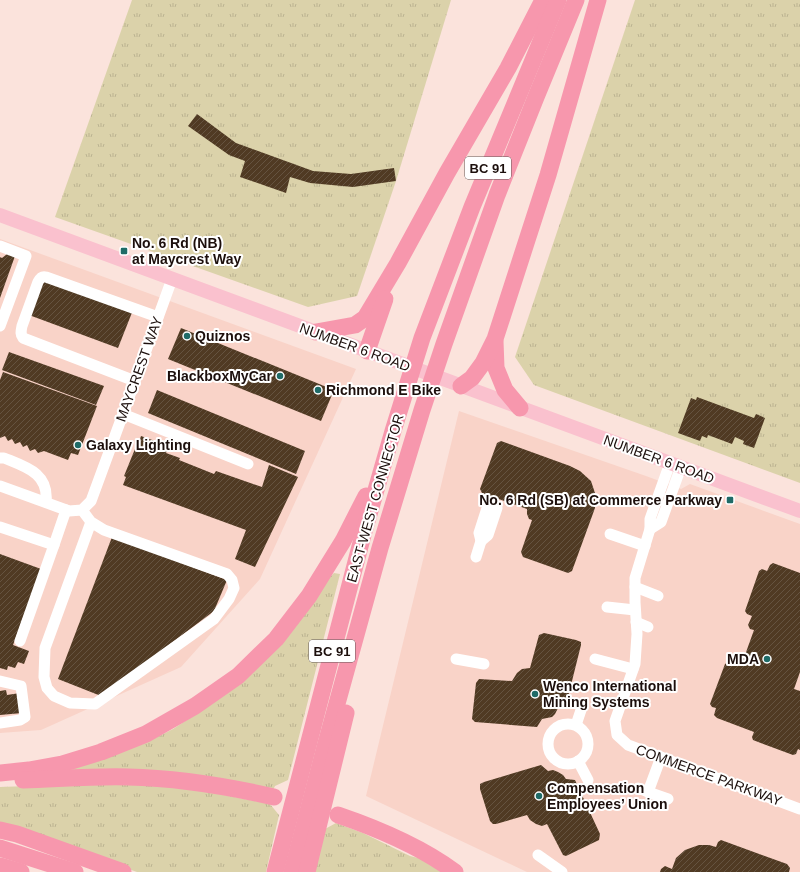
<svg xmlns="http://www.w3.org/2000/svg" width="800" height="872" viewBox="0 0 800 872" font-family="Arial,sans-serif">
<defs>
<pattern id="grass-tufts" width="24" height="20" patternUnits="userSpaceOnUse"><rect width="24" height="20" fill="#dbd2aa"/><path d="M3 7l-1-3M5 7V3M7 7l1-3M15 17l-1-3M17 17v-4M19 17l1-3" fill="none" stroke="#bbb391"/></pattern>
<pattern id="building-hatch" width="6" height="6" patternUnits="userSpaceOnUse"><rect width="6" height="6" fill="#503a23"/><path d="M-1 1l2-2M0 6l6-6M5 7l2-2" fill="none" stroke="#655340"/></pattern>
</defs>
<rect width="100%" height="100%" fill="#fbe3dc"/>
<g fill="#f9d3c8">
<polygon points="0,239 356,369 260,579 181,667 41,730 0,733"/>
<polygon points="459,411 646,476 681,489 690,484 800,524 800,872 527,872 366,796"/>
</g>
<g fill="url(#grass-tufts)">
<polygon points="132,0 451,0 396,181 357,296 308,307 55,217"/>
<polygon points="635,0 800,0 800,483 534,385 515,357"/>
<polygon points="334,573 340,574 288,780 275,786 273,790 67,771 145,743 173,729 199,712"/>
<polygon points="115,783 184,787 270,804 279,815 266,872 137,872 25,832 0,824 0,787"/>
<polygon points="336,823 363,833 410,856 422,859 441,872 313,872 325,829"/>
</g>
<g fill="url(#building-hatch)">
<polygon points="197,114 236,143 313,171 351,174 394,168 396,181 353,187 310,183 290,177 286,193 240,177 245,161 229,155 188,126"/>
<polygon points="11,251 15,256 0,298 0,257 2,258"/>
<polygon points="43,278 133,310 118,348 29,315"/>
<polygon points="181,328 334,390 321,421 168,359"/>
<polygon points="9,352 104,386 96,405 2,370"/>
<polygon points="3,372 97,406 78,455 71,453 68,460 44,451 38,453 35,449 30,451 27,445 23,447 20,442 15,444 12,439 8,441 5,436 0,438 0,380"/>
<polygon points="157,390 305,451 296,474 148,413"/>
<polygon points="697,397 754,418 756,414 765,418 754,448 743,444 744,441 735,437 732,444 708,435 707,438 702,436 700,441 678,433 691,398 696,400"/>
<polygon points="141,436 169,446 166,453 180,458 179,460 214,474 216,471 262,487 269,465 298,477 255,567 235,559 246,530 123,485 126,477 124,476 137,444 138,445"/>
<polygon points="501,441 570,466 580,471 591,481 595,493 595,508 572,571 568,573 523,557 521,552 532,520 529,519 527,514 527,509 482,493 480,489 497,443"/>
<polygon points="112,537 227,580 214,611 101,696 58,679"/>
<polygon points="0,554 41,569 13,645 29,651 24,664 18,662 15,668 8,666 7,670 0,668"/>
<polygon points="773,563 800,573 800,672 794,689 800,691 800,750 798,749 796,754 793,755 753,740 752,737 754,732 717,718 714,715 716,708 712,707 710,704 725,664 728,662 733,664 736,656 741,653 745,655 754,630 750,629 748,625 752,616 747,614 745,611 759,571 762,569 767,571 770,565"/>
<polygon points="544,633 576,640 581,642 581,645 566,705 558,708 555,714 552,717 542,719 537,727 475,722 472,719 476,683 479,679 512,681 517,673 522,669 530,668 539,635"/>
<polygon points="6,690 7,695 20,693 22,713 0,715 0,691"/>
<polygon points="541,765 548,771 553,770 558,772 563,775 566,779 575,780 600,834 599,840 566,856 563,855 547,824 542,826 536,824 530,820 527,815 496,824 493,824 490,821 480,789 480,784 484,782"/>
<polygon points="721,840 787,864 790,868 789,872 660,872 661,869 665,866 672,869 676,858 685,850 699,845 709,845 716,847 718,842"/>
</g>
<g fill="none" stroke-linecap="round" stroke-linejoin="round">
<g stroke="#fff" stroke-width="11">
<polyline points="0,246 26,256 0,326"/>
<path d="M135 381 23 338C20 334 21 331 22 326L38 282C40 278 42 276 46 277L158 317"/>
<polyline points="123,414 248,464"/>
<path d="M0 458H4C26 467 49 473 46 502"/>
<polyline points="670,463 650,519 650,529 635,578 635,602 637,634 635,664 615,721 617,735 628,745 800,809"/>
<polyline points="0,486 69,511 82,510 91,501 123,414 172,279"/>
<polyline points="82,510 91,522 104,530 227,574 232,580 234,588 229,599 214,619 95,704 70,703 54,696 47,688 44,677 45,648 91,522"/>
<polyline points="0,527 54,545"/>
<polyline points="650,529 661,522 681,467"/>
<polyline points="610,534 645,546"/>
<polyline points="481,541 488,535 497,508"/>
<polyline points="476,557 481,541 479,533 488,505"/>
<polyline points="635,587 658,596"/>
<polyline points="607,607 635,610"/>
<polyline points="636,622 648,627"/>
<polyline points="20,641 54,545 66,510"/>
<polyline points="456,659 484,664"/>
<polyline points="595,659 633,669"/>
<polyline points="0,681 21,686 25,717 20,720 0,723"/>
<circle cx="568" cy="744" r="20"/>
<polyline points="576,725 583,704"/>
<polyline points="661,757 648,792 668,799"/>
<polyline points="578,761 588,780"/>
<polyline points="638,788 648,792"/>
<polyline points="538,855 562,872"/>
</g>
<polyline stroke="#fac1ce" stroke-width="14" points="0,215 800,511"/>
<g stroke="#f797ad" stroke-width="17">
<polyline points="316,332 355,325 365,318 398,263 447,173 508,68 543,0"/>
<polyline points="495,341 496,368 505,390 520,408"/>
<polyline points="367,351 385,299"/>
<polyline points="461,386 472,378 483,363 495,339 548,175 598,0"/>
<polyline points="0,773 29,770 62,764 101,752 146,734 195,706 238,676 276,639 309,596 343,541 366,496"/>
<path d="M23 780C58 779 93 776 128 777 177 778 226 786 274 797"/>
<path d="M338 815C379 829 420 846 455 872"/>
<polyline points="0,830 17,834 123,872"/>
<polyline points="0,848 75,872"/>
<polyline points="0,866 21,872"/>
<polyline points="275,872 363,535 393,431 422,338 472,207 558,0"/>
<polyline points="292,872 325,747 380,548 422,410 444,344 497,195 536,97 576,0"/>
<polyline points="307,872 346,713"/>
</g>
</g>
<g fill="#1f6b67" stroke="#fff" stroke-width="1.5">
<rect x="120" y="247" width="8" height="8" rx="2"/>
<circle cx="187" cy="336" r="4"/>
<circle cx="280" cy="376" r="4"/>
<circle cx="318" cy="390" r="4"/>
<circle cx="78" cy="445" r="4"/>
<rect x="726" y="496" width="8" height="8" rx="2"/>
<circle cx="767" cy="659" r="4"/>
<circle cx="535" cy="694" r="4"/>
<circle cx="539" cy="796" r="4"/>
</g>
<g text-anchor="middle" dominant-baseline="central" stroke-width="4" stroke-linejoin="round" paint-order="stroke">
<g fill="#fff" stroke="#605755" stroke-width="1">
<rect x="465" y="157" width="46" height="22" rx="3"/>
<rect x="309" y="640" width="46" height="22" rx="3"/>
</g>
<g font-size="13" font-weight="bold" fill="#1c0f0c">
<text x="488" y="168">BC 91</text>
<text x="332" y="651">BC 91</text>
</g>
<g font-size="14" font-weight="bold" fill="#1c0f0c" stroke="#fff" text-anchor="start">
<text x="132" y="243">No. 6 Rd (NB)<tspan x="132" dy="16">at Maycrest Way</tspan></text>
<text x="195" y="336">Quiznos</text>
<text x="272" y="376" text-anchor="end">BlackboxMyCar</text>
<text x="326" y="390">Richmond E Bike</text>
<text x="86" y="445">Galaxy Lighting</text>
<text x="722" y="500" text-anchor="end">No. 6 Rd (SB) at Commerce Parkway</text>
<text x="759" y="659" text-anchor="end">MDA</text>
<text x="543" y="686">Wenco International<tspan x="543" dy="16">Mining Systems</tspan></text>
<text x="547" y="788">Compensation<tspan x="547" dy="16">Employees’ Union</tspan></text>
</g>
<g font-size="14" fill="#1c0f0c" stroke="#fff">
<text transform="translate(355 347) rotate(20)">NUMBER 6 ROAD</text>
<text transform="translate(139 369) rotate(-70)">MAYCREST WAY</text>
<text transform="translate(659 459) rotate(20)">NUMBER 6 ROAD</text>
<text transform="translate(375 498) rotate(-74)">EAST-WEST CONNECTOR</text>
<text transform="translate(709 775) rotate(20)">COMMERCE PARKWAY</text>
</g>
</g>
</svg>
